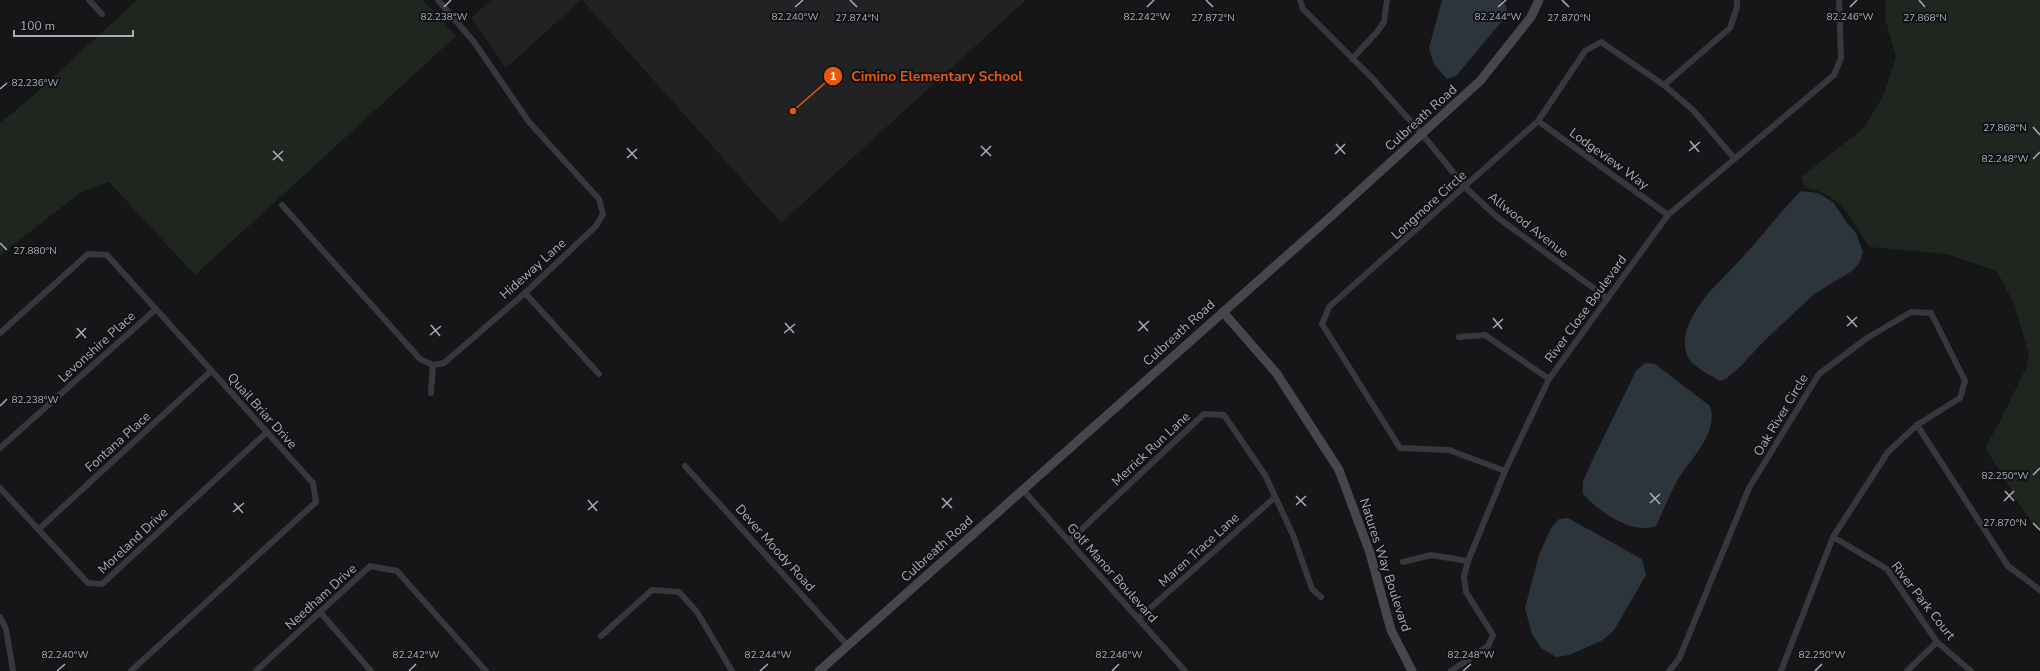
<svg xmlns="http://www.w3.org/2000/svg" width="2040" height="671" viewBox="0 0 2040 671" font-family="'Nunito Sans',sans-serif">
<rect width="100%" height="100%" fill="#161618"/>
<g fill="#222225">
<polygon points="491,0 581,0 506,68 471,18"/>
<polygon points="582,0 1026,0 781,223"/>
</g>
<g fill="#1e261f">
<polygon points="137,0 423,0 456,36 195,275 109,182 80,193 0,255 0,123 26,102"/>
<path d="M1886 0H2040V532L2011 494 2013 492 1985 448 2001 419 2027 366 2029 355 2015 306 1997 271 1947 254 1869 247C1852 219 1839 192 1805 188L1801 177 1864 128 1884 94 1896 57 1885 18Z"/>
</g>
<g fill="#2c353c">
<polygon points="1442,0 1501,0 1506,5 1508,14 1456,76 1447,79 1434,64 1429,48"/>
<path d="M1801 191 1818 193 1833 202 1847 223 1856 233 1863 252 1860 262 1852 271 1814 294 1760 345 1741 366 1726 379 1720 381C1711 376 1689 364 1687 355 1683 344 1685 332 1690 322 1702 294 1729 274 1748 251 1766 231 1782 210 1801 191Z"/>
<path d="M1645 363 1655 364 1710 406C1719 434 1690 459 1677 481 1669 496 1663 511 1656 526 1631 535 1600 512 1583 494V482L1593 459 1636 371Z"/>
<polygon points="1568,518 1642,559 1646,575 1614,630 1603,640 1569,655 1556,657 1541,648 1532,634 1525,608 1539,555 1551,528 1559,519"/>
</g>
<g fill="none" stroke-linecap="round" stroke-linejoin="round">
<g stroke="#37383d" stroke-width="6">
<polyline points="89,0 102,14"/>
<polyline points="1300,0 1303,9 1373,79 1422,134 1465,187 1497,217 1607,298"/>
<polyline points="1352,59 1377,32 1384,22 1387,0"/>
<polyline points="1664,85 1730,28 1737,7 1737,0"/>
<polyline points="1538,121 1668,215"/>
<polyline points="282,205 420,359 433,365 444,363 525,293 596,226 603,214 599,199 529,122 474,42 438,0"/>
<polyline points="525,293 599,374"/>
<polyline points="0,333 88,254 107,255 313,483 316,502 131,671"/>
<polyline points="1459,337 1485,335 1549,379"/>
<polyline points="431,393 433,365"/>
<polyline points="1917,425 2008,566 2040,590"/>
<polyline points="0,448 156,309"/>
<polyline points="685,466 848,646"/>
<polyline points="1505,471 1449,450 1400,448 1322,324 1329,307 1538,121 1585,51 1601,42 1664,85 1693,110 1734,158"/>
<polyline points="0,488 88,583 102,584 267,432"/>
<polyline points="1023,490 1185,671"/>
<polyline points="39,529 211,371"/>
<polyline points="1833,537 1887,569 1937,642 1971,671"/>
<polyline points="1069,541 1204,414 1224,415 1265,475 1293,535 1312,589 1321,597"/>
<polyline points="1403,562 1431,555 1468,561"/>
<polyline points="320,612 371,671"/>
<polyline points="0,617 6,629 13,671"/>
<polyline points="1139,618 1274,498"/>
<polyline points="601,636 652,590 679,592 697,612 732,671"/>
<polyline points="256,671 370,566 397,571 486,671"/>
<polyline points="1451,671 1488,646 1493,635 1466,592 1464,577 1468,561 1505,471 1549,379 1668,215 1834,75 1841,58 1839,0"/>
<polyline points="1669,671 1679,659 1749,488 1819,374 1867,338 1911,312 1931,313 1965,381 1960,398 1917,425 1888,452 1833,537 1781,671"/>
<polyline points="1907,671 1937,642"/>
</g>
<g stroke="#45474d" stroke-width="9">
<polyline points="1223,312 1277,374 1339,470 1370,553 1391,630 1412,671"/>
<polyline points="819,671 1327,220 1480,81 1531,17 1539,0"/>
</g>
</g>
<path fill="none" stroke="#a8adb8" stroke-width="1.5" d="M850 0 857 7M1206 0 1213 7M1562 0 1569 7M1919 0 1925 7M444 7 451 0M795 7 803 0M1147 7 1154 0M1498 7 1506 0M1850 7 1857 0M0 89 7 83M2033 127 2040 135M1690 141 1699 152M1336 144 1345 154M981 146 991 156M627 148 637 159M273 151 283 161M1689 151 1700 142M1335 154 1345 144M981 156 991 146M627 158 637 149M2033 159 2040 152M273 160 283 151M0 243 7 250M1847 316 1857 327M1493 318 1502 329M1139 321 1148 331M785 323 794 333M431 325 440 336M1847 326 1857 317M77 328 86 338M1493 328 1503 319M1138 331 1149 321M784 333 795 324M430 335 441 326M76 338 86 328M0 406 7 399M2033 475 2040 468M2005 491 2014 501M1650 493 1660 504M1296 496 1306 506M942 498 952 508M588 500 597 511M2004 501 2014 491M234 503 243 513M1650 503 1660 494M1296 505 1306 496M942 508 952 498M588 510 598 501M233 512 244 503M2033 523 2040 530M57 671 65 664M409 671 416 664M760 671 768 664M1112 671 1119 664M1463 671 1471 664M1815 671 1822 664"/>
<g text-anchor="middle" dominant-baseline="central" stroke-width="4" stroke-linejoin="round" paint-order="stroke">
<g font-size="13" fill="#a8adb8" stroke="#111113">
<text transform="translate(1421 118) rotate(-42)">Culbreath Road</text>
<text transform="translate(1609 159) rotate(36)">Lodgeview Way</text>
<text transform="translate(1429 205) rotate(-42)">Longmore Circle</text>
<text transform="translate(1528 225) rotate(38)">Allwood Avenue</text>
<text transform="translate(533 269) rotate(-42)">Hideway Lane</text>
<text transform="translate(1586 309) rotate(-54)">River Close Boulevard</text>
<text transform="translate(1179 333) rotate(-42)">Culbreath Road</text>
<text transform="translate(97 347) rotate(-42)">Levonshire Place</text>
<text transform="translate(262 411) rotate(48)">Quail Briar Drive</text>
<text transform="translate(1781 415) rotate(-59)">Oak River Circle</text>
<text transform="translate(118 442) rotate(-42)">Fontana Place</text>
<text transform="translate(1151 449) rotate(-43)">Merrick Run Lane</text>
<text transform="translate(133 541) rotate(-43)">Moreland Drive</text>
<text transform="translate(775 548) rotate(48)">Dever Moody Road</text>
<text transform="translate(937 549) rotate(-42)">Culbreath Road</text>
<text transform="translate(1199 550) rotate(-42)">Maren Trace Lane</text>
<text transform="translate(1385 565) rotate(72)">Natures Way Boulevard</text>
<text transform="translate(1112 573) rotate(48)">Golf Manor Boulevard</text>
<text transform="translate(321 597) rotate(-42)">Needham Drive</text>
<text transform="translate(1923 601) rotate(52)">River Park Court</text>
</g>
</g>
<g font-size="10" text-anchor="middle" fill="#a8adb8" stroke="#111113" stroke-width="4" stroke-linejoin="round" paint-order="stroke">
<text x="444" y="20">82.238°W</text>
<text x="795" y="20">82.240°W</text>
<text x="1147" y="20">82.242°W</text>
<text x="1498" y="20">82.244°W</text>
<text x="1850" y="20">82.246°W</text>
<text x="857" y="21">27.874°N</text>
<text x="1213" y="21">27.872°N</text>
<text x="1569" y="21">27.870°N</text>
<text x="1925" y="21">27.868°N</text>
<text x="35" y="86">82.236°W</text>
<text x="2005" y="131">27.868°N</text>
<text x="2005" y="162">82.248°W</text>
<text x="35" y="254">27.880°N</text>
<text x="35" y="403">82.238°W</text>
<text x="2005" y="479">82.250°W</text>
<text x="2005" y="526">27.870°N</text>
<text x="65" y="658">82.240°W</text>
<text x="416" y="658">82.242°W</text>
<text x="768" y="658">82.244°W</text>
<text x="1119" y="658">82.246°W</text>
<text x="1471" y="658">82.248°W</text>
<text x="1822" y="658">82.250°W</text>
</g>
<path fill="none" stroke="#e8590c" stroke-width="1.5" d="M793 111L833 76"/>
<g fill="#e8590c" stroke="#111113" stroke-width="1.5">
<circle cx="793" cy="111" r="4"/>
<circle cx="833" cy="76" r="10"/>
</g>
<g font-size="12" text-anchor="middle" font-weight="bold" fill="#fff">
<text x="833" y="80">1</text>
</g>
<g font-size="14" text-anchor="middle" font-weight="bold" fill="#e8590c" stroke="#111113" stroke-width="4" stroke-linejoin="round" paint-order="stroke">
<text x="937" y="81">Cimino Elementary School</text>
</g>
<path d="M14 30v6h119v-6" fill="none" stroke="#a8adb8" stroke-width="2"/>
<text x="20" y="30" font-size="12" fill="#a8adb8" stroke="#111113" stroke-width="3" paint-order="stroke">100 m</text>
</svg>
